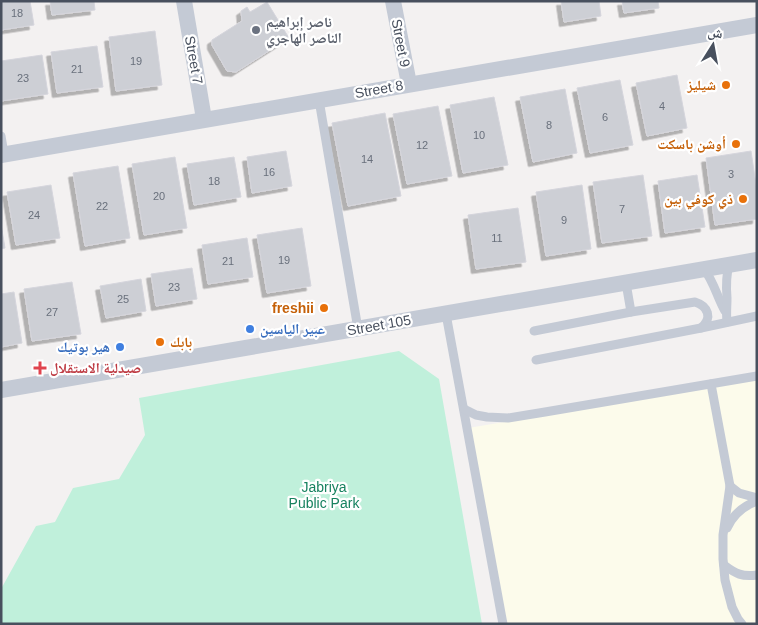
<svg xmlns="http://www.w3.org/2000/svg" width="758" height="625" viewBox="0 0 758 625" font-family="Arial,'Noto Naskh Arabic',sans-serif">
<defs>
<filter id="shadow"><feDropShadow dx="-4.5" dy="4.5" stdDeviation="0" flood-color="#0004"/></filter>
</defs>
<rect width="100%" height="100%" fill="#f3f1f1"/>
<polygon fill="#fcfbeb" points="757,379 757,624 503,624 468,428"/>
<polygon fill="#c0f0db" points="399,351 439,379 482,624 1,624 1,589 36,526 55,522 73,488 119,479 145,435 139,398"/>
<g fill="#cdcfd5" stroke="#d5d5dc" filter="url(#shadow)">
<polygon points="1,1 30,1 34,25 1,30"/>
<polygon points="50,1 94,1 95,10 52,15"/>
<polygon points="561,1 599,1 601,16 564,22"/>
<polygon points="622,1 658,1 659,8 624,13"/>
<polygon points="267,2 289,38 236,72 227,71 212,45 212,40 242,21 241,11 247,7 250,12"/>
<polygon points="155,31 162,85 116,91 109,37"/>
<polygon points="97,46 103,87 57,93 51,52"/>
<polygon points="42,55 48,94 1,101 1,61"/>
<polygon points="677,75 687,128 647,136 636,83"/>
<polygon points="620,80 633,145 590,153 577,88"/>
<polygon points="565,89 577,153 533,162 520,97"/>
<polygon points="494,97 508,165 463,173 450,105"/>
<polygon points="438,106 452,176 407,184 393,114"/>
<polygon points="385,113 401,196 348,206 332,123"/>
<polygon points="286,151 292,186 252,193 247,157"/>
<polygon points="751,151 757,191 757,219 715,225 706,158"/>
<polygon points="175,157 187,228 144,235 132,164"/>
<polygon points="234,157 241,197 194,205 187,164"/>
<polygon points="118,166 130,238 85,246 73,173"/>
<polygon points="643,175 652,236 602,243 593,182"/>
<polygon points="697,175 705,227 665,233 658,181"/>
<polygon points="51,185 60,238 16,245 7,192"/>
<polygon points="582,185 591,249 546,256 536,192"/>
<polygon points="518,208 526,262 476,269 468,215"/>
<polygon points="1,224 5,248 1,249"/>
<polygon points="302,228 311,286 267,293 257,235"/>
<polygon points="247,238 253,277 208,284 202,245"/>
<polygon points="192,268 197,299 156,306 151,274"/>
<polygon points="141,279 146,311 106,318 100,286"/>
<polygon points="72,282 81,334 32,341 24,289"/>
<polygon points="14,292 22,343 1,347 1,294"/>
</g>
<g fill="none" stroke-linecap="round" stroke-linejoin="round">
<g stroke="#c4cad5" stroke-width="9">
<polyline points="319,100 358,329"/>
<polyline points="1,136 4,154"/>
<path d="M704 269C714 282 717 297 725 311"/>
<polyline points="626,283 631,312"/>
<polyline points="446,314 503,624"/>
<path d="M727 322C726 313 727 307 727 298 726 286 726 276 729 265"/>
<path d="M534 331 631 312 695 302C708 306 713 318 701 328"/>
<polyline points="536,360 701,328 757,316"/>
<polyline points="711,384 730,486 723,535 723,559 725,580 732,607 738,619 742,624"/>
<polyline points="464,409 476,415 487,417 508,418 545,412 757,376"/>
<polyline points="730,486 739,493 757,498"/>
<path d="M727 528C733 515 743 506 757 501"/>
<path d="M724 565C736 574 742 577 757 575"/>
</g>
<g stroke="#c4cad5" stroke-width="16">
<polyline points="184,1 204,119"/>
<polyline points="393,1 409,84"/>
<polyline points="1,155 757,25"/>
<polyline points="1,390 757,260"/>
</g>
</g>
<circle fill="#6b7280" stroke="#fff" stroke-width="2" cx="256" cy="30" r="5"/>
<g fill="#e8710a" stroke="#fff" stroke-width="2">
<circle cx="726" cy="85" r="5"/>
<circle cx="736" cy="144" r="5"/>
<circle cx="743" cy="199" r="5"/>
<circle cx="324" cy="308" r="5"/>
<circle cx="160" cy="342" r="5"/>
</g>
<g fill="#3f7fe0" stroke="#fff" stroke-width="2">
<circle cx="250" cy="329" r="5"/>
<circle cx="120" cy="347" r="5"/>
</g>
<path fill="#e0444e" stroke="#fff" stroke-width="2" d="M37.5 360.5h5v5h5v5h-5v5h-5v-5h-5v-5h5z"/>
<g text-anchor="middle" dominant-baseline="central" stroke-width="4.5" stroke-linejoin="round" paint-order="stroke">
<g font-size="11" fill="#69707c">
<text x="17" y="13">18</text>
<text x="136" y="61">19</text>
<text x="77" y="69">21</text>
<text x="23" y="78">23</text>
<text x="662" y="106">4</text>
<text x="605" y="117">6</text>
<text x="549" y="125">8</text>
<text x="479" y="135">10</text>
<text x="422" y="145">12</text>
<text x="367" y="159">14</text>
<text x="269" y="172">16</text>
<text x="731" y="174">3</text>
<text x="214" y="181">18</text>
<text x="159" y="196">20</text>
<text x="102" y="206">22</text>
<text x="622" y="209">7</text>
<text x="34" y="215">24</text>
<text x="564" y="220">9</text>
<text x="497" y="238">11</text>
<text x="284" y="260">19</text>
<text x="228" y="261">21</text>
<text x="174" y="287">23</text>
<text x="123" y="299">25</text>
<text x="52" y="312">27</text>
</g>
<g font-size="14" font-weight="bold" fill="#5b616d" stroke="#fff" text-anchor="start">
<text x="266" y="22">ناصر إبراهيم<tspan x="266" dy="16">الناصر الهاجري</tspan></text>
</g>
<g font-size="14" fill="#48505e" stroke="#fff">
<text transform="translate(401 43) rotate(79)">Street 9</text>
<text transform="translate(194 60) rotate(80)">Street 7</text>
<text transform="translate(379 89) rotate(-10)">Street 8</text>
<text transform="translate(379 325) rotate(-10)">Street 105</text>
</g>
<g font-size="14" font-weight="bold" fill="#c56008" stroke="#fff" text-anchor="end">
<text x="716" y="85">شيليز</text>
<text x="726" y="144">أوشن باسكت</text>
<text x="733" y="199">ذي كوفي بين</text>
<text x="314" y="308">freshii</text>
<text x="170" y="342" text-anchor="start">بابك</text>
</g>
<g font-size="14" font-weight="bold" fill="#366cbe" stroke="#fff" text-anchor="start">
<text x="260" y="329">عبير الياسين</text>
<text x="110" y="347" text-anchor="end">هير بوتيك</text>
</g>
<g font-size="14" font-weight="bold" fill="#be3a42" stroke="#fff" text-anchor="start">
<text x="50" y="368">صيدلية الاستقلال</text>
</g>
<g font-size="14" fill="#17825f" stroke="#fff">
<text x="324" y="487">Jabriya<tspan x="324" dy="16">Public Park</tspan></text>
</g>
</g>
<rect width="758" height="625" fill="none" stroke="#48505e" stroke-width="5"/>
<g transform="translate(713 45) rotate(11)" stroke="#ffffff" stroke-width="4" paint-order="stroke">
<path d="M0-4L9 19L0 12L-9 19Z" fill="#48505e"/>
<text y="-8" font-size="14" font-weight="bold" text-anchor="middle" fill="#48505e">ش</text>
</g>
</svg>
